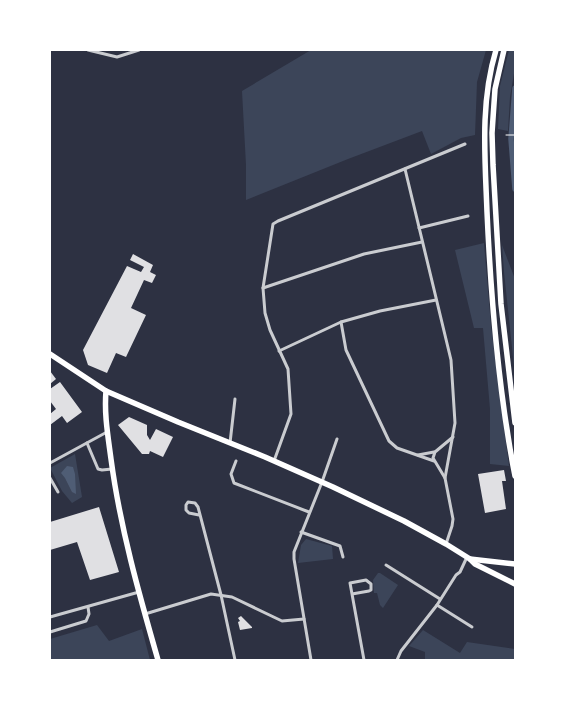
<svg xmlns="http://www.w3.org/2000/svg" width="565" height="710" viewBox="0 0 565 710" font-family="Barlow,sans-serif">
<rect width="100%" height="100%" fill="#2d3142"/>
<g fill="#3c4559">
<polygon points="311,50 486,50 477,82 475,135 461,138 431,154 422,131 348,159 246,200 246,165 242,91"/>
<polygon points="509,50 515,50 515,68 510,97 508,131 498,129 500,86"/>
<polygon points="484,243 491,326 509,466 490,464 490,409 483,328 474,328 455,250"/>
<polygon points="502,245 515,279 515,376 504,272"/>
<polygon points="75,454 82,497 72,503 62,491 50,468"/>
<polygon points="306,539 332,546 333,559 298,563 301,545"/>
<polygon points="378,573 380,573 398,585 383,608 380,605 377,593 374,593 373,580"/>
<polygon points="97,625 109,641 142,629 150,660 50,660 50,639"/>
<polygon points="423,630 460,653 467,642 515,649 515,660 425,660 425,652 409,646"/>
</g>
<polygon fill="#4f5d75" points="67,466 73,467 75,474 76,494 72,492 65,478 61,473"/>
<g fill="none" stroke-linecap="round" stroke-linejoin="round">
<polyline stroke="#4f5d75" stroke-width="5.5" points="515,88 511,139 515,189"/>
</g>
<g fill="#e0e0e3">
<polygon points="133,254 153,265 150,272 156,275 152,283 144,280 131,308 146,315 126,357 116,353 107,373 88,365 83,350 127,266 141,272 144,267 130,260"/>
<polygon points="50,371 56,379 50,384"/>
<polygon points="60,382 82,412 67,423 62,416 50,425 50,414 56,409 50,401 50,389"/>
<polygon points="129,417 147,425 147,435 150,440 156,429 173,437 163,457 150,451 149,454 142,454 118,425"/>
<polygon points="504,470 506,481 502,481 506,509 485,513 478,474"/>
<polygon points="99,507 119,572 90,580 77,542 50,550 50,522"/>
<polygon points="241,616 252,627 252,628 240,630 238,622 240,621 238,618"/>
</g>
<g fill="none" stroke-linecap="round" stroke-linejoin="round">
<g stroke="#fff" stroke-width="1">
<polyline points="515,130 515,134"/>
<polyline points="506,135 515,135"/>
</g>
<g stroke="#caccd0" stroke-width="3">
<polyline points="88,50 117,57 139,50"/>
<polyline points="405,169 451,360 455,423 445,478"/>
<polyline points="419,228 468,216"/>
<polyline points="263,288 364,254 422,242"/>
<polyline points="341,322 346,350 389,441 397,448 434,461"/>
<polyline points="279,351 341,322 380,311 436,300"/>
<polyline points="87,443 98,469 102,470 112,469"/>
<polyline points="230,443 235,399"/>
<polyline points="418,455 434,452"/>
<polyline points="236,461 231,474 234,483 309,512"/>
<polyline points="274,461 291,414 288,369 270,330 265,313 263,288 273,224 278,221 465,144"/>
<polyline points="50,463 107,432"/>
<polyline points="50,478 58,492"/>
<polyline points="199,515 189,513 186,510 186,505 188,502 195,503 198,507 221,595 235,660"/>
<polyline points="301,532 340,546 343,557"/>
<polyline points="446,544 452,526 453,519 445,478 433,458 435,452 453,437"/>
<polyline points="386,565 440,599"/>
<polyline points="352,594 369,591 371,590 371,584 366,580 350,583 364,660"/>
<polyline points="437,605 472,627"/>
<polyline points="145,614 211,594 232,597 282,621 304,619"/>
<polyline points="50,617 139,592"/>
<polyline points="50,632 86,621 89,614 88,607"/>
<polyline points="311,660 294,559 294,552 322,482 337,439"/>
<polyline points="397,660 401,651 437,605 456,575 460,572 467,557"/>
</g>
<path stroke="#fff" stroke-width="5.5" d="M106 391C104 414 108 436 111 459 120 527 139 594 158 660"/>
<g stroke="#fff" stroke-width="5.5">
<path d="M496 50C480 103 485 157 487 212 491 300 498 389 515 476"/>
<polyline points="504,50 495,89 492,133 493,165 501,304 515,423"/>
<polyline points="50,354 106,391 178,422 265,457 333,487 404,521 446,544 470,559 475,564 515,584"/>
<polyline points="470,559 515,564"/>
</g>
</g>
<rect width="565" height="710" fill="none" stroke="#ffffff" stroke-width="102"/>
</svg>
